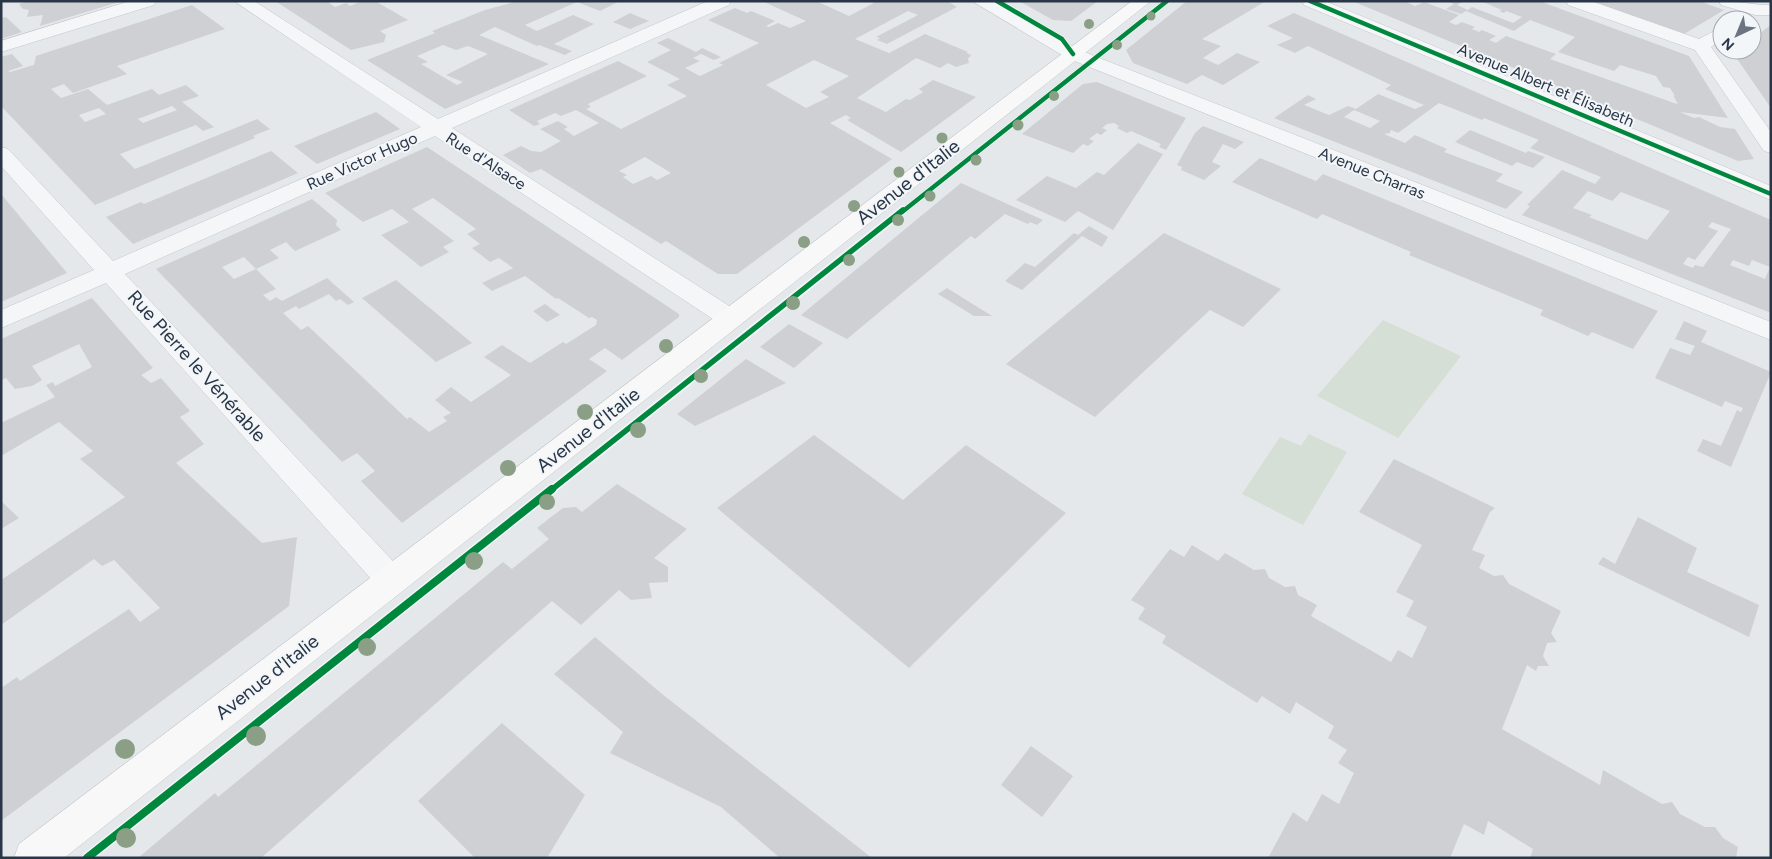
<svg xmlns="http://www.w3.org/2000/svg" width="1772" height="859" viewBox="0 0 1772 859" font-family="Figtree,sans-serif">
<rect width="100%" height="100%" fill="#e5e8eb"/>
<g fill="#d6dfd5">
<polygon points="1383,320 1461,356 1398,438 1317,396"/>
<polygon points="1309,434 1347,452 1303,525 1242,494 1280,437 1301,446"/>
</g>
<g fill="#ced0d3" fill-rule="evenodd">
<polygon points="28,1 119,1 119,2 40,26 43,15 27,17 29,10 23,9 19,4"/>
<polygon points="275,1 331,1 328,2 335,7 346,3 350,6 362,1 375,1 408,20 380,31 386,35 384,42 351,50"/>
<path d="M518 1H620L600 11 577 2 525 25 537 31 573 15 594 24 554 44 572 51 565 55 539 45 537 46 495 27 479 35 549 64 445 109 367 60 435 33 432 31 485 10ZM443 45 456 50 468 46 488 54 446 75 463 82 457 85 421 64 428 62 417 56Z"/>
<path d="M762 1H816L849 16 874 3 870 1H947L957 7 887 44 877 40 880 38 876 37 918 15 908 11 855 39 889 53 925 34 968 52 966 53 971 55 968 59 969 63 956 67 948 63 940 68 916 58 857 98 886 112 906 99 910 100 923 92 919 89 933 80 976 97 901 152 847 120 851 118 846 115 830 123 892 159 737 274H718L666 241 661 244 541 169 530 173 503 155 521 146 531 151 541 152 561 141 540 129 558 121 568 127 564 129 574 136 599 123 576 110 561 116 555 113 537 121 540 124 534 126 509 110 618 61 647 76 588 104 591 107 586 109 621 129 687 96 667 85 680 79 647 62 671 50 657 43 668 38 696 52 702 48 721 57 714 60 701 54 693 58 700 61 685 68 700 76 723 65 719 63 759 43 708 20 735 8 747 13 751 11 775 21 766 26 769 27 778 23 790 28 806 21ZM814 60 849 76 820 92 829 97 806 108 766 85ZM645 157 671 173 657 180 651 176 633 184 623 177 627 175 619 171Z"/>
<polygon points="1019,1 1098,1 1071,21 1053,20"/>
<polygon points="1187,1 1266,1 1202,39 1221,46 1203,58 1218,65 1237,53 1260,62 1223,85 1202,75 1187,84 1133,63 1126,50"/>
<polygon points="1352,1 1404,1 1415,6 1424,2 1459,15 1449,22 1456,25 1462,22 1475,27 1472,29 1479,32 1482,30 1496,36 1489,40 1496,43 1506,36 1556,54 1550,59 1674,103 1678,104 1673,95 1675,96 1670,88 1663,87 1656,76 1620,65 1614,71 1558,52 1575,37 1530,20 1514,31 1466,11 1461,14 1446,9 1454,4 1447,1 1464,1 1457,5 1468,10 1472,7 1513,23 1522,17 1506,11 1504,13 1499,11 1502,10 1481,1 1539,1 1689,56 1728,118 1680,112 1694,118 1699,117 1720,127 1735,129 1754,159 1738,161"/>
<polygon points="1592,1 1699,1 1724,10 1684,34"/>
<path d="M192 5 225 29 117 66 127 74 73 93 64 84 51 89 61 98 88 89 107 105 152 89 159 95 186 85 199 96 182 102 214 127 203 131 196 125 120 154 135 169 257 119 270 129 253 136 255 138 95 205 1 106V57L12 54 23 66 8 71 10 72 34 65 36 56ZM172 106 177 110 143 123 138 119ZM99 108 106 114 85 122 79 115Z"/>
<polygon points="630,13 649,21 630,29 613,22"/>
<path d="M1294 13 1771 220V313L1522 215 1530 206 1527 205 1562 170 1595 184 1601 177 1530 148 1539 140 1484 118 1482 120 1439 103 1398 133 1391 130 1390 133 1384 134 1405 143 1415 135 1447 149 1444 152 1503 174 1496 181 1523 192 1506 209 1274 118 1308 95 1316 99 1304 105 1329 115 1348 106 1356 109 1378 94 1415 109 1424 105 1385 89 1391 85 1308 46 1295 53 1277 45 1293 38 1267 26ZM1354 110 1380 121 1370 128 1344 117ZM1588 191 1612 201 1621 192 1670 211 1647 240 1589 217 1592 215 1573 208ZM1712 222 1731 229 1703 267 1695 265 1693 268 1683 264 1688 257 1695 260 1718 231 1708 227ZM1733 260 1749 266 1752 260 1770 267 1765 279 1730 265Z"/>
<polygon points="6,17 22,32 1,39 1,18"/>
<polygon points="1771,25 1771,108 1733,53 1736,50 1752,50 1752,39"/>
<polygon points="1097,82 1186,118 1166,150 1159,147 1161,144 1131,131 1127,133 1117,128 1119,126 1114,123 1107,124 1102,128 1107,130 1101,135 1097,133 1089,139 1094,141 1088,146 1083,144 1073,153 1022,134 1083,84"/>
<polygon points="376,112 400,129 317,164 294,146"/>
<polygon points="1203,126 1244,142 1235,149 1223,144 1212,162 1221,166 1204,180 1181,170 1182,167 1177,165 1195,133"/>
<polygon points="1470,130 1526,153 1528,151 1545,157 1533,168 1517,162 1512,166 1455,142"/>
<polygon points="1138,143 1163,154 1113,230 1078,211 1065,222 1016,200 1047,176 1076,188 1097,172 1104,175"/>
<polygon points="427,147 679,314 679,317 622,360 605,348 589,359 607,371 402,523 361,481 375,471 357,453 342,462 156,269 312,199 337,220 336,225 341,230 295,251 286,242 270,250 279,258 256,269 244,257 222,267 234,279 256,269 276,289 263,295 270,301 276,297 282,301 327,278 354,302 348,305 340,299 336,301 329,294 299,309 296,306 283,313 301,330 308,326 407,419 410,417 429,432 447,421 443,417 451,413 435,400 451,387 471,402 511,375 484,357 502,345 530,363 563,342 566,344 596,325 597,320 592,317 589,318 558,298 556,299 525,276 492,291 482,283 513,268 499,258 490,262 472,248 480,244 467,234 476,229 433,198 412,209 454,241 443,247 449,252 421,267 381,235 409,222 392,209 363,222 325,193"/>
<polygon points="271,151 298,173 133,244 106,217 141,202 144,204"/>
<polygon points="1260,158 1316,181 1323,174 1658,311 1633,349 1592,332 1588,336 1540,315 1543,310 1409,255 1411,252 1322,214 1317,219 1232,182"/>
<polygon points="961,183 1043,220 1037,225 1030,222 1028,224 1005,214 975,239 971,236 847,339 801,315"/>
<polygon points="1,194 67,273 1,302"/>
<polygon points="1089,226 1108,237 1102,247 1082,236 1022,290 1005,281 1025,263 1035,267 1074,233 1078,235"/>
<polygon points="1164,233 1281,289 1243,327 1210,310 1095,417 1006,364"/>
<polygon points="396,280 472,343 436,362 362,298"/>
<polygon points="947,288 992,316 974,316 938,294"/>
<polygon points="92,298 153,368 141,375 151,383 161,378 190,411 180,417 204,444 176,463 262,543 297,537 289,606 1,821 1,688 17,677 20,681 129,609 140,622 160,608 114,560 102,566 94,559 1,625 1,580 125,497 80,459 93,451 59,422 1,456 1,423 55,397 46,385 53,382 55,386 92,367 79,344 32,366 42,380 32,386 15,389 6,378 1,380 1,339"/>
<polygon points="545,304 560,315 547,322 533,311"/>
<polygon points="1684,321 1707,331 1701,342 1771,372 1731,467 1697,451 1703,439 1721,446 1737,410 1741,412 1743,408 1725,401 1722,407 1655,378 1670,348 1690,355 1695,346 1675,339"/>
<polygon points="789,324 823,343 794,368 760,347"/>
<polygon points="746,359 786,383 695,426 677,414"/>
<polygon points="814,435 903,500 966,445 1066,513 909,668 717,508"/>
<polygon points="1394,459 1495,508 1490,512 1472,550 1485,555 1479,568 1494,576 1503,575 1509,584 1561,611 1551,633 1557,642 1547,643 1543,656 1549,666 1538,666 1536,671 1527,665 1502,729 1600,785 1603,770 1662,804 1672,802 1680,814 1705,827 1715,827 1723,838 1738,847 1736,858 1530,858 1533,849 1488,821 1484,835 1464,824 1450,858 1268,858 1293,812 1307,822 1322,794 1339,804 1354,773 1338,763 1347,750 1328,738 1334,726 1296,702 1290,714 1262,696 1257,703 1162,643 1166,636 1138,619 1145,608 1131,600 1170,549 1184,557 1192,545 1218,561 1225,553 1254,570 1265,569 1269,578 1285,587 1295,586 1298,595 1317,605 1311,616 1391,662 1398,650 1412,658 1427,627 1406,616 1414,601 1396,592 1422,545 1359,512"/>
<polygon points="617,484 687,529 654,558 668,567 668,582 649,583 652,598 631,600 619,590 581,625 552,601 261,858 138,858 215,793 218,797 503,562 512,569 549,539 537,528 551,517 563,508 576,507 582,512"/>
<polygon points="1,501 19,518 1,529"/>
<polygon points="1638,517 1697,548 1687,572 1759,605 1749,637 1598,564 1603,557 1615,564"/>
<polygon points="595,637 662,694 872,858 780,858 721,807 610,753 623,732 554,674"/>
<polygon points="502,723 585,795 547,858 475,858 418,801"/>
<polygon points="1031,746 1073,776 1042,817 1001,785"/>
</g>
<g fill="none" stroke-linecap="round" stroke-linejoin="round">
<defs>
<g id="minor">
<polygon points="130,1 156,1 154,5 1,52 1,41"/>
<polygon points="234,1 254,1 438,119 708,1 731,1 729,5 452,128 740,313 743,319 740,325 731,327 722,325 435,136 125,274 403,572 408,581 403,590 392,594 381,590 106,283 1,328 1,310 94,270 1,166 1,147 8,149 113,261 421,127"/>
<polygon points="1302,1 1325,1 1771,186 1771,200 1304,5"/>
<polygon points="1566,1 1591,1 1699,39 1722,27 1722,40 1711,47 1771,132 1771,153 1764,151 1695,50 1568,5"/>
<path d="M1719 1C1737 1 1753 5 1771 5V15H1755L1721 5Z"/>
</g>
<polygon id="tertiary" points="972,1 993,1 1079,50 1771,322 1771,340 1067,58"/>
<polygon id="primary" points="1132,1 1151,1 64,858 14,858 19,844"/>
</defs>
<use href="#minor" stroke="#c3c6c9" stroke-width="1"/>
<use href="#tertiary" stroke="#c3c6c9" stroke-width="1"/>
<use href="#primary" stroke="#c1c5c9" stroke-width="1"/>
<use href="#minor" fill="#f5f6f7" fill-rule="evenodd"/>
<use href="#tertiary" fill="#f5f6f7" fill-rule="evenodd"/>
<use href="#primary" fill="#f8f8f9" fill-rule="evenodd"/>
<defs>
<g id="cycleway-far2">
<polyline points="997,1 1062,39 1073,54"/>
<polyline points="1310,1 1771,194"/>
<polyline points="902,212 1167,1"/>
</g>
<polyline id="cycleway-far1" points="550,491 903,210"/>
<polyline id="cycleway" points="87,858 552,489"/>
</defs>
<use href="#cycleway-far2" stroke="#f3f6f9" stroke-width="6"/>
<use href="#cycleway-far1" stroke="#f3f6f9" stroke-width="9"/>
<use href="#cycleway" stroke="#f3f6f9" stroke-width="11"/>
<use href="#cycleway-far2" stroke="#00873e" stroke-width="4.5"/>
<use href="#cycleway-far1" stroke="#00873e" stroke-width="5.5"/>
<use href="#cycleway" stroke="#00873e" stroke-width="8"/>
</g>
<g fill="#8a9f86">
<circle cx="1151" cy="16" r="4.5"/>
<circle cx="1089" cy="24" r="5"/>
<circle cx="1117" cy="45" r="5"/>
<circle cx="1054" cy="96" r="5"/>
<circle cx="1018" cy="125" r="5.5"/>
<circle cx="942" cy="138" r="5.5"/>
<circle cx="976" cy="160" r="5.5"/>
<circle cx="899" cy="172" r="5.5"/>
<circle cx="930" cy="196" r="5.5"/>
<circle cx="854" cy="206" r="6"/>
<circle cx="898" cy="220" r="6"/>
<circle cx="804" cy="242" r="6"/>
<circle cx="849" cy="260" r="6"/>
<circle cx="793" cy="303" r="7"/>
<circle cx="666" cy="346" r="7"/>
<circle cx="701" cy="376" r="7"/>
<circle cx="585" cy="412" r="8"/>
<circle cx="638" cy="430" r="8"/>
<circle cx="508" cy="468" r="8"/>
<circle cx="547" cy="502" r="8"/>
<circle cx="474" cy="561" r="9"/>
<circle cx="367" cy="647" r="9"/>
<circle cx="256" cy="736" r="10"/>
<circle cx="125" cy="749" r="10"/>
<circle cx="126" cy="838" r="10"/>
</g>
<g text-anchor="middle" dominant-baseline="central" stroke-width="4" stroke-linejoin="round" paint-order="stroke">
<g font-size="16" fill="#293647" stroke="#f3f6f9">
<text transform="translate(1546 85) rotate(23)">Avenue Albert et Élisabeth</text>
<text transform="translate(362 161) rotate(-24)">Rue Victor Hugo</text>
<text transform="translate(486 161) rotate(33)">Rue d'Alsace</text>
<text transform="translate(1372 173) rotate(22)">Avenue Charras</text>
</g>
<g font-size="19" fill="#293647" stroke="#f3f6f9">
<text transform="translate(908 182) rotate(-38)">Avenue d'Italie</text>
<text transform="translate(197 366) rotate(48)">Rue Pierre le Vénérable</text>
<text transform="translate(588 430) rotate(-38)">Avenue d'Italie</text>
<text transform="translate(267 677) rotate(-38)">Avenue d'Italie</text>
</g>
</g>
<rect width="1772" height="859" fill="none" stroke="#293647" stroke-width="5"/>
<g transform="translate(1737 35) rotate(224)"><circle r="24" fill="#f3f6f9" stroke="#a2a9b2"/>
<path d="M0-4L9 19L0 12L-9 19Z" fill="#6b7480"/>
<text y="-8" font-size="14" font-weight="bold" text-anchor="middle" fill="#293647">N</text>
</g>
</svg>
